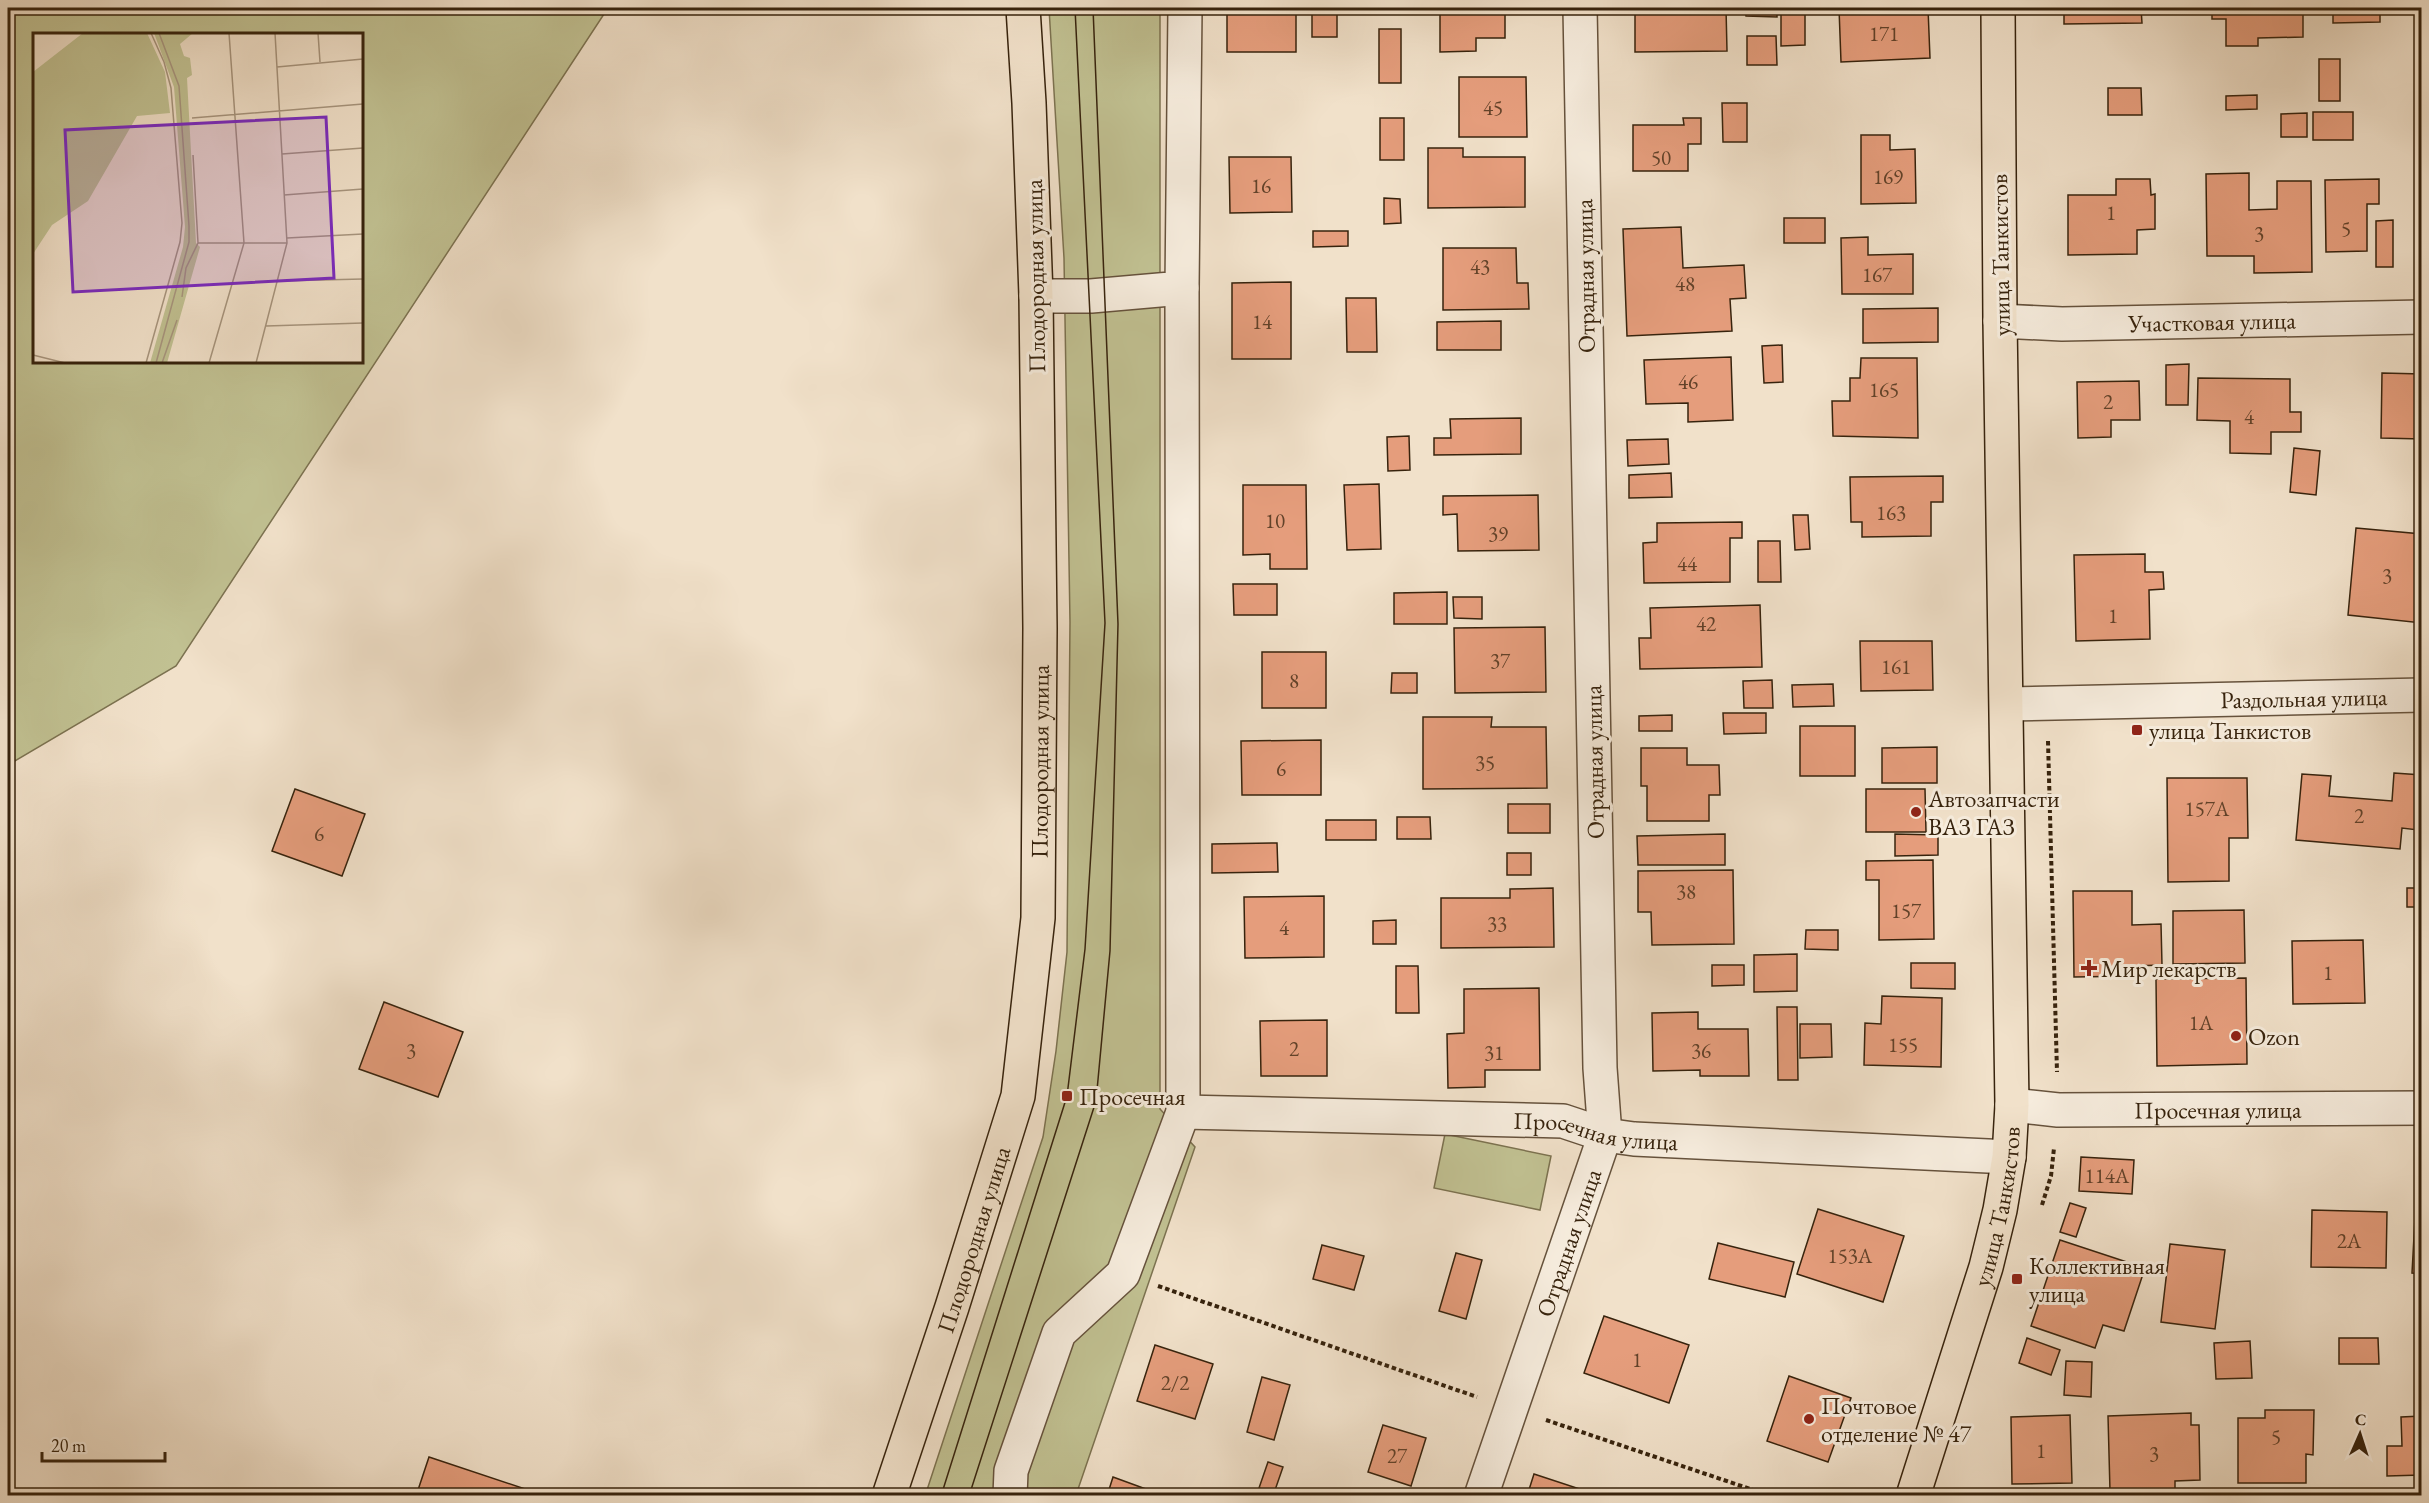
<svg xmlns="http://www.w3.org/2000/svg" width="2429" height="1503" viewBox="0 0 2429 1503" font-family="'EB Garamond',serif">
<rect width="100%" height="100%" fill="#f1e1ca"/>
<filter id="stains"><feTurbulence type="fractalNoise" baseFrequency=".00333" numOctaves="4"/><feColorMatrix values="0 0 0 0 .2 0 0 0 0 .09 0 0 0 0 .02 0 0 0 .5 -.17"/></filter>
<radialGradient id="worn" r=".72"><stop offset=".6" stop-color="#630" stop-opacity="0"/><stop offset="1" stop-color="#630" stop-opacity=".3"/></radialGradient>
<g fill="#c1c192" stroke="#7c7250" stroke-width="1.5" fill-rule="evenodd">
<path d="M8 8H608L176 666 8 765ZM34 34H362V362H34Z"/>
<polygon points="1049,8 1160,8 1160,1109 1195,1147 1076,1495 925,1496 1043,1137 1056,1051 1067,952 1070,622 1064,258"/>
<polygon points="1445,1134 1551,1156 1540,1210 1434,1188"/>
</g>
<g fill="#e59d7c" stroke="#37230d" stroke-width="1.5">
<rect x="1227" y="8" width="69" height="44"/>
<rect x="1312" y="8" width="25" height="29"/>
<polygon points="1440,8 1505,8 1505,38 1476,38 1476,51 1440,52"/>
<polygon points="1635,8 1726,8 1727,51 1635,52"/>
<polygon points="1745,8 1777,8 1777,17 1746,16"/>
<polygon points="1781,8 1805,8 1805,45 1781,46"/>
<polygon points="1839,8 1928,8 1930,58 1841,62"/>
<polygon points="2064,8 2141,8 2142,23 2064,24"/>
<polygon points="2212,8 2303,8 2303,37 2258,38 2258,46 2226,46 2226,19 2212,19"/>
<polygon points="2333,8 2380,8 2380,22 2333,23"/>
<rect x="1379" y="29" width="22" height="54"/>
<polygon points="1747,36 1776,36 1777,65 1747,65"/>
<rect x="2319" y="59" width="21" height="42"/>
<polygon points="1459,77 1526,77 1527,137 1459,137"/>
<polygon points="2108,88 2141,88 2142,115 2108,115"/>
<polygon points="2257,95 2257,109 2226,110 2226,96"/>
<polygon points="1722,103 1747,103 1747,142 1723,142"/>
<rect x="2313" y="112" width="40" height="28"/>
<polygon points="2307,113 2307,137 2281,137 2281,114"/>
<rect x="1380" y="118" width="24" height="42"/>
<polygon points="1683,118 1701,118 1701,144 1688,144 1688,171 1633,171 1633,125 1684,125"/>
<polygon points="1861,135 1890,135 1890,150 1915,149 1916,203 1861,204"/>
<polygon points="1428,148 1463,148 1463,157 1525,157 1525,207 1428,208"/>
<polygon points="1229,157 1291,157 1292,212 1230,213"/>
<polygon points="2249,173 2249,210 2277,209 2277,181 2311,181 2312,272 2254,273 2254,256 2207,256 2206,174"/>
<polygon points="2116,179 2150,179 2151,195 2155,194 2155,229 2137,230 2137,254 2068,255 2068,195 2116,195"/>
<polygon points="2379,179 2379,204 2367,204 2367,251 2326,252 2325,180"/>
<polygon points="1384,198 1400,199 1401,223 1384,224"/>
<rect x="1784" y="218" width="41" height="25"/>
<polygon points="2393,220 2393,267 2376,267 2376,221"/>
<polygon points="1681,227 1683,268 1744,265 1746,298 1730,299 1732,331 1627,336 1623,229"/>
<polygon points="1313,231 1348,231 1348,246 1313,247"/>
<polygon points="1868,237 1868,255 1913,254 1913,294 1842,294 1841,238"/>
<polygon points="1443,248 1516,248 1517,283 1528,283 1529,309 1443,310"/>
<polygon points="1291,282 1291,359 1232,359 1232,283"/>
<polygon points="1346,298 1376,298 1377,352 1347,352"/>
<polygon points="1938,308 1938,342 1863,343 1863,309"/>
<polygon points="1501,321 1501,350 1437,350 1437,322"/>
<polygon points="1782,345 1783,382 1764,383 1762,346"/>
<polygon points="1731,357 1733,420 1688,422 1688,403 1646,404 1644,360"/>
<polygon points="1861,358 1917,358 1918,438 1833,436 1832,401 1850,401 1850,378 1860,378"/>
<polygon points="2189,364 2188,405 2166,405 2166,365"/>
<polygon points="2382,373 2422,374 2422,439 2381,438"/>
<polygon points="2198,378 2290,379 2290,412 2301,412 2301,432 2271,432 2271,454 2230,453 2230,421 2197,420"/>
<polygon points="2139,381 2140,420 2111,420 2111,437 2078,438 2077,382"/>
<polygon points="1521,418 1521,454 1434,455 1434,438 1451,438 1450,419"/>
<polygon points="1409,436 1410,470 1388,471 1387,437"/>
<polygon points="1668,439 1669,464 1628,466 1627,440"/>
<polygon points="2294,448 2320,451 2316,495 2290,492"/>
<polygon points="1671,473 1672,497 1629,498 1629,475"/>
<polygon points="1943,476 1943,502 1931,502 1931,536 1862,537 1862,522 1851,522 1850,477"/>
<polygon points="1379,484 1381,549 1347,550 1344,485"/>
<polygon points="1243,485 1306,485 1307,569 1270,569 1270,554 1243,555"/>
<polygon points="1538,495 1539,550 1458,551 1457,514 1443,515 1443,496"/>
<polygon points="1793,515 1808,515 1810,549 1795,550"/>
<polygon points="1742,522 1742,538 1730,538 1730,582 1644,583 1643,543 1657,542 1657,523"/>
<polygon points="2356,528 2422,534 2422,623 2348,615"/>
<polygon points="1758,541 1780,541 1781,582 1758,582"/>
<polygon points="2145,554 2145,572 2163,572 2164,589 2149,590 2150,639 2076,641 2074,555"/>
<polygon points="1233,584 1277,584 1277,615 1234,615"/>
<polygon points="1447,592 1447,624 1394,624 1394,593"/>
<polygon points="1453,597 1482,597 1482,619 1454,618"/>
<polygon points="1760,605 1762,667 1640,669 1639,638 1651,638 1650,608"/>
<polygon points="1545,627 1546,692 1455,693 1454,628"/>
<polygon points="1860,641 1932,641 1933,690 1861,691"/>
<rect x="1262" y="652" width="64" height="56"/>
<polygon points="1392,673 1417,673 1417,693 1391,693"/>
<polygon points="1772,680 1773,708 1744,708 1743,681"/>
<polygon points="1833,684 1834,706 1793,707 1792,685"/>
<polygon points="1723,713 1766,713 1766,733 1724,734"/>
<polygon points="1672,715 1672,731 1639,731 1639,716"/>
<polygon points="1423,717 1492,717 1491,727 1546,727 1547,788 1423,789"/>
<rect x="1800" y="726" width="55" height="50"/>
<polygon points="1321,740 1321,795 1242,795 1241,741"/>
<polygon points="1937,747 1937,783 1882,783 1882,748"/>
<polygon points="1641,748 1687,748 1687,765 1719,765 1720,795 1709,795 1709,821 1647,821 1647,786 1641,786"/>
<polygon points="2394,773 2422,775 2418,830 2402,828 2400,849 2296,840 2302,774 2331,776 2329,796 2392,801"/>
<polygon points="2167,778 2247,778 2248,838 2229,838 2229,881 2168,882"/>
<polygon points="295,789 365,814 342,876 272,851"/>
<polygon points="1866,789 1925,789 1926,832 1866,832"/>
<rect x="1508" y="804" width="42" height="29"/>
<polygon points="1397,817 1430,817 1431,839 1397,839"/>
<rect x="1326" y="820" width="50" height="20"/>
<polygon points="1725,834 1725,865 1638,865 1637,836"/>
<polygon points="1895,834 1938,835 1938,855 1895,856"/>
<polygon points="1277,843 1278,872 1212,873 1212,844"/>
<rect x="1507" y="853" width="24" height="22"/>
<polygon points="1933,860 1934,939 1879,940 1879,880 1866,880 1866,861"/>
<polygon points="1733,870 1734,944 1652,945 1651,912 1638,912 1638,871"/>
<polygon points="1553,888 1554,947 1441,948 1441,898 1510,898 1510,889"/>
<rect x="2407" y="888" width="15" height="19"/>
<polygon points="2073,891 2132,891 2132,925 2161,924 2162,965 2133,966 2134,976 2074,977"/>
<polygon points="1324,896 1324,957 1245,958 1244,897"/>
<polygon points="2244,910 2245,963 2173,964 2173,911"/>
<polygon points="1396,920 1396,944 1373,944 1373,921"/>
<polygon points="1806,930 1838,930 1838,950 1805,949"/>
<polygon points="2363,940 2365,1003 2293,1004 2292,941"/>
<polygon points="1797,954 1797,991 1754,992 1754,955"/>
<polygon points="1911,963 1955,963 1955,989 1911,988"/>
<polygon points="1712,965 1744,965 1744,985 1712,986"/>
<polygon points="1396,966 1418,966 1419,1013 1396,1013"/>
<polygon points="2246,978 2247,1064 2157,1066 2156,979"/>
<polygon points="1539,988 1540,1070 1485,1070 1485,1087 1448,1088 1447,1034 1464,1033 1464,989"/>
<polygon points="1882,996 1942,998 1941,1067 1864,1065 1865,1023 1881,1024"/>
<polygon points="384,1002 463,1032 438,1097 359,1069"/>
<polygon points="1777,1007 1797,1007 1798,1080 1778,1080"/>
<polygon points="1698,1012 1698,1029 1748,1029 1749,1076 1700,1076 1700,1070 1653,1071 1652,1013"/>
<polygon points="1327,1020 1327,1076 1261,1076 1260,1021"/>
<polygon points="1800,1024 1831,1024 1832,1057 1800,1058"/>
<polygon points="2081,1157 2134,1160 2132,1194 2079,1191"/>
<polygon points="2416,1200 2422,1201 2422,1274 2412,1273"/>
<polygon points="2070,1203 2086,1208 2076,1237 2060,1232"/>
<polygon points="1818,1209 1904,1236 1883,1302 1797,1274"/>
<polygon points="2312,1210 2387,1212 2386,1268 2311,1267"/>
<polygon points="2060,1240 2145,1268 2124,1331 2103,1325 2095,1348 2031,1326"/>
<polygon points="1718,1243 1794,1262 1785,1297 1709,1279"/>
<polygon points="2170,1244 2225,1250 2215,1329 2161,1322"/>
<polygon points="1322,1245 1364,1256 1354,1290 1313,1279"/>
<polygon points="1456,1253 1482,1260 1466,1319 1439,1311"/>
<polygon points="1604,1316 1689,1345 1669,1403 1584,1373"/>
<polygon points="2027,1338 2060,1350 2051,1375 2019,1363"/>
<polygon points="2339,1338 2378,1338 2379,1364 2339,1364"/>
<polygon points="2250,1341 2252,1378 2216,1379 2214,1343"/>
<polygon points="1155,1345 1213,1364 1195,1419 1137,1401"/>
<polygon points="2066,1361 2092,1362 2091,1397 2064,1395"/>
<polygon points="1789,1376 1851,1398 1828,1462 1767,1441"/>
<polygon points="1262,1377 1290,1385 1274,1440 1247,1432"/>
<polygon points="2265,1410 2314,1410 2313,1455 2306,1454 2306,1483 2238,1483 2238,1418 2265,1418"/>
<polygon points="2191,1413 2191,1425 2199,1425 2200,1480 2175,1481 2175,1489 2110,1491 2108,1416"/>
<polygon points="2070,1415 2072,1483 2012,1484 2011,1417"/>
<polygon points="2422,1416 2422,1475 2387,1476 2387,1446 2402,1446 2401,1417"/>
<polygon points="1383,1425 1426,1438 1411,1486 1368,1472"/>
<polygon points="429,1457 546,1496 416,1496"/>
<polygon points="1268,1462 1283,1467 1274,1493 1259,1488"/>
<polygon points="1534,1474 1598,1495 1598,1496 1527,1496"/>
<polygon points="1113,1477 1165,1496 1107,1496"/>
</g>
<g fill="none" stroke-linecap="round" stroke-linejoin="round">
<defs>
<g id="minor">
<polyline points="1036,296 1091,296 1182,288 1185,8"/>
<path id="s1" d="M2000 321 2062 324 2422 317"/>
<path id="s2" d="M2007 704 2422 695"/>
<path id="s3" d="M2012 1105 2058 1110 2422 1108"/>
<path id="s4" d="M1183 1112 1563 1121 1605 1135 1634 1139 2009 1157"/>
<polyline points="1010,1496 1011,1471 1059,1333 1123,1274 1183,1112 1182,288"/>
<path id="s5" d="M1481 1496 1605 1135 1600 1068 1580 8"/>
</g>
<g id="major">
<path id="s6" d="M889 1496 952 1307 1018 1096 1038 918 1040 628 1036 296 1029 103 1023 8"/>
<path id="s7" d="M1913 1496 1986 1267 2000 1210 2009 1157 2012 1105 2000 321 1998 8"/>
</g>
</defs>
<use href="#minor" stroke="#66523c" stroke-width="36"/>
<use href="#major" stroke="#37230d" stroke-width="36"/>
<g stroke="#37230d" stroke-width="4" stroke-dasharray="4.5 3" stroke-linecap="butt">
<polyline points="2048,741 2057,1072"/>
<polyline points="2042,1205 2051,1176 2054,1148"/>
<polyline points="1158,1286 1477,1397"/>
<polyline points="1546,1420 1771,1496"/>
</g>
<use href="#minor" stroke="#f6ecdd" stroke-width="33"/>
<use href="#major" stroke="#f1e1ca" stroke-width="33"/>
<g stroke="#37230d" stroke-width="1.5">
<polyline points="941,1496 1067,1096 1085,949 1105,623 1075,8"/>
<polyline points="969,1496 1096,1101 1110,951 1118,624 1093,8"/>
</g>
</g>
<g fill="#8f2418" stroke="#f6ecdd" stroke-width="2">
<rect x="2131" y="724" width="12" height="12" rx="3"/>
<circle cx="1916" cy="812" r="6"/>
<path d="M2086 959h6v6h6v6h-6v6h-6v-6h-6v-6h6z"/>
<circle cx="2236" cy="1036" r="6"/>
<rect x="1061" y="1090" width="12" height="12" rx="3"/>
<rect x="2011" y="1273" width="12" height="12" rx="3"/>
<circle cx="1809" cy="1419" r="6"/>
</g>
<g text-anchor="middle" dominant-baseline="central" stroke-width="6" stroke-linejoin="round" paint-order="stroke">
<g font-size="21" fill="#624229">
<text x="1884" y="33">171</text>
<text x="1493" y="107">45</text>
<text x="1661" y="157">50</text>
<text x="1888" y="176">169</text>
<text x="1261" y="185">16</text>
<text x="2111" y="212">1</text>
<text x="2346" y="228">5</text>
<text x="2259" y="233">3</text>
<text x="1480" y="266">43</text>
<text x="1877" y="274">167</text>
<text x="1685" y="283">48</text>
<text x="1262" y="321">14</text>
<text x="1688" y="381">46</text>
<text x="1884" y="389">165</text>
<text x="2108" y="401">2</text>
<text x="2249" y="416">4</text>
<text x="1891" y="512">163</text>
<text x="1275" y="520">10</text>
<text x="1498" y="533">39</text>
<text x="1687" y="563">44</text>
<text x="2387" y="575">3</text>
<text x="2113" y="615">1</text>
<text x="1706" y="623">42</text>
<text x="1500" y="660">37</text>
<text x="1896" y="666">161</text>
<text x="1294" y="680">8</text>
<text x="1485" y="762">35</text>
<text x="1281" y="768">6</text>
<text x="2207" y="808">157А</text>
<text x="2359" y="815">2</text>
<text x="319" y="833">6</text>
<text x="1686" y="891">38</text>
<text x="1906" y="910">157</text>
<text x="1497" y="923">33</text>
<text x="1284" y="927">4</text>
<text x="2328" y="972">1</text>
<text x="2201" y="1022">1А</text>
<text x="1903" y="1044">155</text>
<text x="1294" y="1048">2</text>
<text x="411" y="1050">3</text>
<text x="1701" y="1050">36</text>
<text x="1494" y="1052">31</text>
<text x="2107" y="1175">114А</text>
<text x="2349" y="1240">2А</text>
<text x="1850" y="1255">153А</text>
<text x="1637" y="1359">1</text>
<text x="1175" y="1382">2/2</text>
<text x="2276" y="1436">5</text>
<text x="2041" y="1450">1</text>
<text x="2154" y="1453">3</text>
<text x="1397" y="1455">27</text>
</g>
<g font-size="24" fill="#37230d" stroke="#f6ecdd">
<text transform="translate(2000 255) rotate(-91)">улица Танкистов</text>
<text transform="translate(1035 276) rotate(-91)">Плодородная улица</text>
<text transform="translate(1585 276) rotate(-91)">Отрадная улица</text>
<text stroke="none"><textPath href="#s1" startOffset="212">Участковая улица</textPath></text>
<text stroke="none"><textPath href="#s2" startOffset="297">Раздольная улица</textPath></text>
<text stroke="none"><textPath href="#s6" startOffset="756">Плодородная улица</textPath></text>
<text transform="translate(1594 762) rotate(-91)">Отрадная улица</text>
<text stroke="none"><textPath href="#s3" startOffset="206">Просечная улица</textPath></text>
<text stroke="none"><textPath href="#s4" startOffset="414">Просечная улица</textPath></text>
<text stroke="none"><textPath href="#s7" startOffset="302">улица Танкистов</textPath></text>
<text stroke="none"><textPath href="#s6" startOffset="270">Плодородная улица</textPath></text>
<text stroke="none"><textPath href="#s5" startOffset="268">Отрадная улица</textPath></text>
</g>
<g font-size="24" fill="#37230d" stroke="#f6ecdd" text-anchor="start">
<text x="2149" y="730">улица Танкистов</text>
<text x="1928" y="798">Автозапчасти<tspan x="1928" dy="28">ВАЗ ГАЗ</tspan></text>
<text x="2101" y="968">Мир лекарств</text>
<text x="2248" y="1036">Ozon</text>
<text x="1079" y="1096">Просечная</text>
<text x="2029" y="1265">Коллективная<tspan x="2029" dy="28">улица</tspan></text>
<text x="1821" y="1405">Почтовое<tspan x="1821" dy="28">отделение № 47</tspan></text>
</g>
</g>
<g transform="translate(33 33)">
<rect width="330" height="330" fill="#f1e1ca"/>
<path d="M50 0H114L132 39 137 80 104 83 55 168 19 192 0 221V39ZM121 0H160L147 11 151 23 157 25 159 42 154 45 158 119 163 210 167 214 134 330H117L150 214 152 194 141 54Z" fill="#c1c192"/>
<path fill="none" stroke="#a7957e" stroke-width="1.5" d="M285 0 287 29M244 34 330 26M159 85 330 71M249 121 330 115M251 162 330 156M254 205 330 201M165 210H254M246 248 330 246M149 264 153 235 165 210 160 122M233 293 330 290M0 322 32 330M113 330 147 209 149 190 138 55 131 29 118 0M123 330 156 209V193L146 53 126 0M129 330 144 287M176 330 211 210 196 0M223 330 254 210 242 0"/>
<path fill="#7b2cbf" fill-opacity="0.15" stroke="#7b2cbf" stroke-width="3" d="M293 84 301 245 40 259 32 97Z"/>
<rect width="330" height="330" fill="none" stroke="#37230d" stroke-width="3"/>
</g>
<rect width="2429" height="1503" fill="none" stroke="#f1e1ca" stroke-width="30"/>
<rect x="9" y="9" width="2411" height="1485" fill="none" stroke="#37230d" stroke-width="3"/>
<rect x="15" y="15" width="2399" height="1473" fill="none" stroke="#37230d" stroke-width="1.5"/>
<g transform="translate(2360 1434) rotate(3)" stroke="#f6ecdd" stroke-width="4.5" paint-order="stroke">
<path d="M0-4.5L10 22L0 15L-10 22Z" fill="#37230d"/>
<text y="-9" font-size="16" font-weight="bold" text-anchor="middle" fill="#37230d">С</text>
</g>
<path d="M42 1452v9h123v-9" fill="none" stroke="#37230d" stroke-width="3"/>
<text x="51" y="1452" font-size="18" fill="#37230d" stroke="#f6ecdd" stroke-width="4.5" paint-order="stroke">20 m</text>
<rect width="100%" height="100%" filter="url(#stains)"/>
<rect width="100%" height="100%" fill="url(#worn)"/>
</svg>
